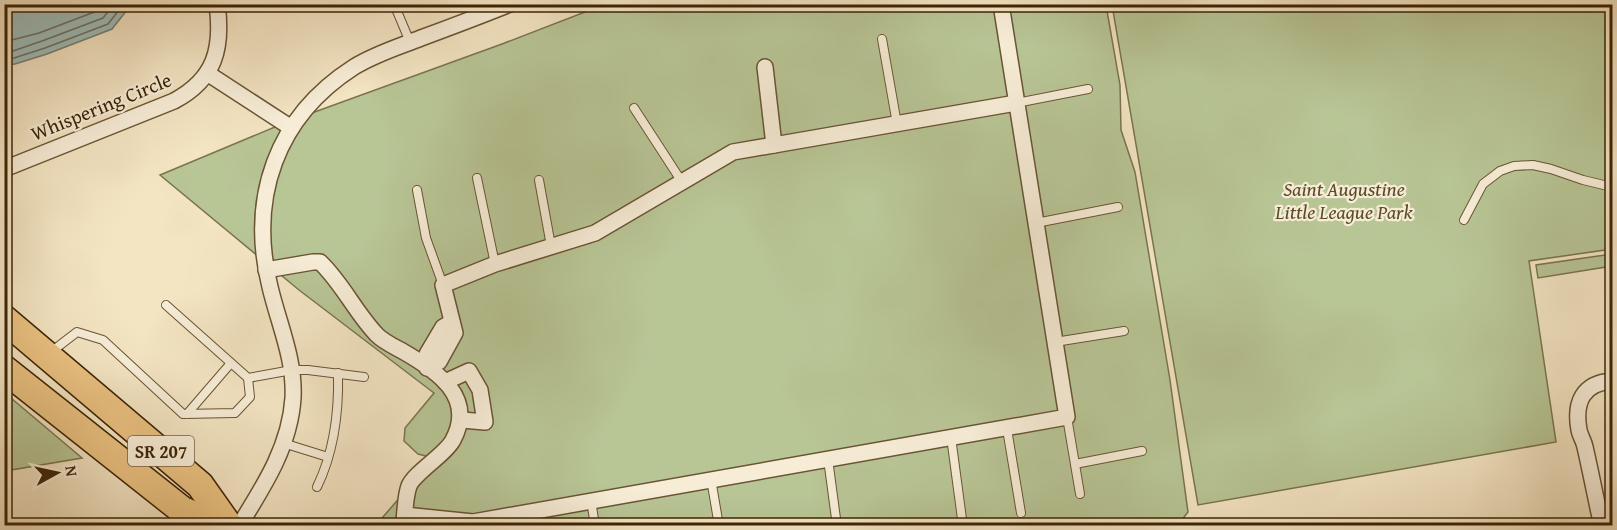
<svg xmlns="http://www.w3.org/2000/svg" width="1617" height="530" viewBox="0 0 1617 530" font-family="'Gentium Book Plus',serif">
<rect width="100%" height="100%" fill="#f3e4c2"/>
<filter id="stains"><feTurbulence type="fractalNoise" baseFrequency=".00333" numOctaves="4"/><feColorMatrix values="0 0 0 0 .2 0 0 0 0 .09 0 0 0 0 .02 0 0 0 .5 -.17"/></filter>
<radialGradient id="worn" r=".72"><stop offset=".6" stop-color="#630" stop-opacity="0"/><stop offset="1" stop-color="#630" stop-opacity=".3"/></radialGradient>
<g fill="#b8c595" stroke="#7a744d" stroke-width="1.5">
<polygon points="603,5 1106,5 1120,85 1121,130 1135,172 1170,380 1188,512 1177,526 376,525 434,458 418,454 404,441 405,428 434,393 299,290 160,175 287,122 502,44"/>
<polygon points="1112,5 1612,5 1612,249 1529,261 1556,442 1198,505"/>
<polygon points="1612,254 1612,266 1538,278 1536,265"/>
<polygon points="5,393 82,458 5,471"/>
</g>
<polygon fill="#9ebdbb" stroke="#778072" stroke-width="1.5" points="123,4 127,10 112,29 47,54 15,64 5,65 5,5"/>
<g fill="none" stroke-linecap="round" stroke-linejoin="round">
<g stroke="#6d7060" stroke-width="1.5">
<polyline points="4,42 39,33 97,11 102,4"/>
<polyline points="4,51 13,51 42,41 103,18 111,8 111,4"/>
<polyline points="4,59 14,58 45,48 108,24 119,10 119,4"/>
</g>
<defs>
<g id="lane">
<polyline points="394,4 410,42"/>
<polyline points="882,39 897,124"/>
<polyline points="1016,103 1088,89"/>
<polyline points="634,108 682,182"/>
<polyline points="477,178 495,264"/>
<polyline points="539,180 551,246"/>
<polyline points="417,190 426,238 443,285"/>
<polyline points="1464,220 1483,184 1500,171 1514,166 1533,165 1551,169 1583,180 1612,187"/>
<polyline points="1036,223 1118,207"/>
<polyline points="166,305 248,378 292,370 308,370 364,377"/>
<polyline points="1055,342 1124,331"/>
<polyline points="51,352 77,332 103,340 183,414 235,413 250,397 248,378"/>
<polyline points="187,414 231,363"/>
<polyline points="1067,417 1080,494"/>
<polyline points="1007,429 1021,513"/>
<polyline points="951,437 962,519"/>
<polyline points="283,443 328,457"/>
<polyline points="828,459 837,526"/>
<polyline points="1075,464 1142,451"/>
<polyline points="711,479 719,526"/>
<path d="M317 487C334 452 339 412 338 373"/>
<polyline points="591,500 595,526"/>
</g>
<g id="street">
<polyline points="765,67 774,145 1016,103"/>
<polyline points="207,73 290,127"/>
<path d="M4 169 174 101C215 79 223 49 217 4"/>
<path d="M266 270 313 262H320C343 284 355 312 377 335 384 342 395 347 404 352 437 371 476 397 453 440 446 454 414 473 409 486 405 497 405 512 404 523"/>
<polyline points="430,364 427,354 443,327 452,322"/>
<polyline points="427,368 430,364 439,362 455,333 443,285 495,264 595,233 733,152 774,145"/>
<polyline points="445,382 469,371 480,390 485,422 462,420"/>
<polyline points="405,515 473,522 1067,417 1001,4"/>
<path d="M239 526C264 486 290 446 293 398 295 359 279 325 270 287 248 198 276 117 354 67 375 54 398 47 421 38 451 27 480 16 510 4"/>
<path d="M1602 526C1596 500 1591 473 1585 447 1584 441 1580 436 1579 430 1574 402 1583 383 1612 381"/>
</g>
<g id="highway">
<polyline points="4,319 200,485 229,526"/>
<polyline points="4,369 182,510 218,526"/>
</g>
</defs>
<use href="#lane" stroke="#6a5434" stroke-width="10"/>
<use href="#street" stroke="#6a5434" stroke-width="18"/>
<use href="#highway" stroke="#3c2405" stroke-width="30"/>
<use href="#lane" stroke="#f7edd7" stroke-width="8"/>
<use href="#street" stroke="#f7edd7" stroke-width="15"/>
<use href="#highway" stroke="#eac281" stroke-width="27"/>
</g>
<g text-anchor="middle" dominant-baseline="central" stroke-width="4.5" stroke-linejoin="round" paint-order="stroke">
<rect fill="#f7edd7" stroke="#746044" stroke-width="1.5" x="128" y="436" width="66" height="30" rx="4.5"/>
<g font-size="18" font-weight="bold" fill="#3c2405">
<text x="161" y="451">SR 207</text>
</g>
<g font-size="20" fill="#3c2405" stroke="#f7edd7">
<text transform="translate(101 106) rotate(-22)">Whispering Circle</text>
</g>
<g font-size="20" font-style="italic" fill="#5b4c29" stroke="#f7edd7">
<text x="1344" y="188">Saint Augustine<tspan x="1344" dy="23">Little League Park</tspan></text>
</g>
</g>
<rect width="1617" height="530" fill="none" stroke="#f3e4c2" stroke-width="24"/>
<rect x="6" y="6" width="1605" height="518" fill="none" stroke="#3c2405" stroke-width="3"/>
<rect x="12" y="12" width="1593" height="506" fill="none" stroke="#3c2405" stroke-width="1.5"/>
<g transform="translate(57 473) rotate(82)" stroke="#f7edd7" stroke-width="4.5" paint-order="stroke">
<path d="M0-4.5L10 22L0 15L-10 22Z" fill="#3c2405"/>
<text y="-9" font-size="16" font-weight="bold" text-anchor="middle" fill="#3c2405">N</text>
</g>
<rect width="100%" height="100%" filter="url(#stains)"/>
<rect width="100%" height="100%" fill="url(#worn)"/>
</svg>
